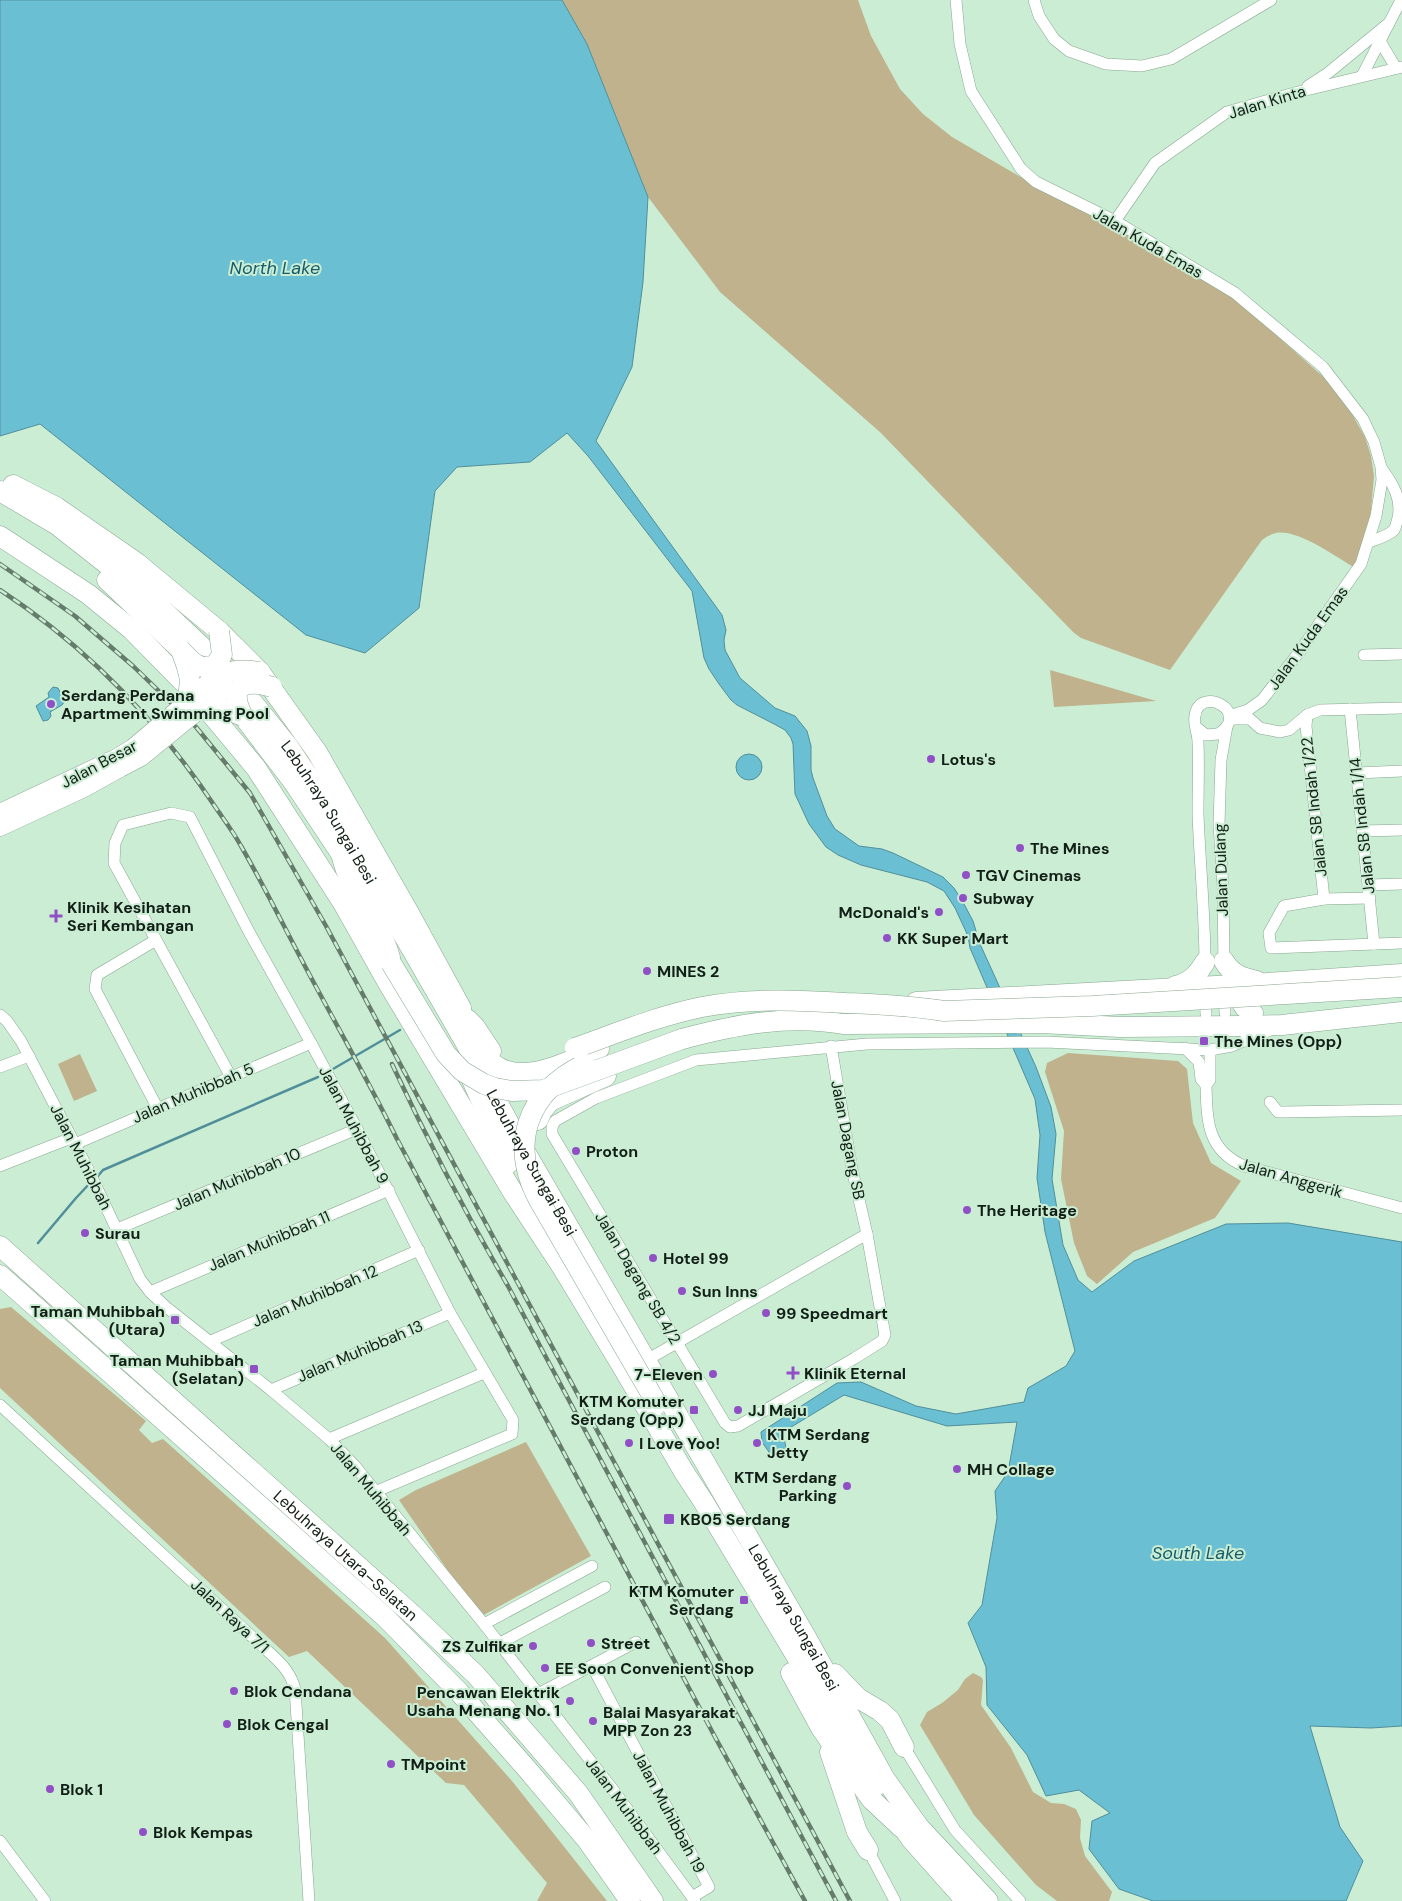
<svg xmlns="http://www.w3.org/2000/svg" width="1402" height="1901" viewBox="0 0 1402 1901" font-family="'DM Sans',sans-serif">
<rect width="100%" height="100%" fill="#cbedd4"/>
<g fill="#bfb28d">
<path d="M562 0H858L871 36 900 89 923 114 952 137 1031 183 1094 214 1238 301 1328 381 1352 414 1365 437 1371 456 1374 476 1370 522 1355 568C1336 557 1298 529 1276 533 1271 534 1266 537 1262 540L1170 670 1081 638 1073 632 881 433 720 292 648 197 587 44Z"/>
<polygon points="1050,670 1156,701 1054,707"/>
<polygon points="1068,1053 1178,1061 1187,1069 1193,1123 1211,1163 1241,1181 1215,1218 1133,1252 1097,1284 1087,1276 1074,1243 1061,1179 1064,1131 1045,1072 1047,1063"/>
<polygon points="80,1054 97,1091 74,1101 58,1064"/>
<polygon points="11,1307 146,1421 139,1430 152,1443 163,1439 385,1638 512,1781 607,1901 537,1901 547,1883 464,1785 446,1783 307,1651 289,1657 0,1388 0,1309"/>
<polygon points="526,1442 591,1556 480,1617 399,1500 416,1490"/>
<polygon points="973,1673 981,1677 983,1680 981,1705 1011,1748 1033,1792 1051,1803 1064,1804 1076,1809 1081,1820 1080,1838 1085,1856 1112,1892 1109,1901 1057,1901 1036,1885 974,1815 920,1725 927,1712 942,1703 958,1690 965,1679"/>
</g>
<g fill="#6abfd3" stroke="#508f9a">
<polygon points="0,0 562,0 587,44 648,197 643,282 632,367 596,441 722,615 726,630 724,640 725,650 740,678 775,708 795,716 807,731 811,746 811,770 813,778 827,816 835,829 859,846 882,849 893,853 943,877 954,888 963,902 973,921 980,944 1036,1067 1051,1107 1056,1134 1052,1179 1063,1245 1078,1280 1092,1292 1134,1261 1226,1224 1288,1223 1402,1242 1402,1726 1371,1728 1310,1726 1340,1827 1363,1861 1346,1901 1153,1901 1119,1889 1089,1849 1092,1821 1110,1813 1079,1790 1046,1796 1027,1755 987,1705 986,1667 968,1623 982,1605 997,1518 995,1491 1008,1472 1017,1422 947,1426 844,1395 783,1432 786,1448 771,1455 762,1442 761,1432 837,1383 861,1382 916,1406 956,1414 1024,1402 1028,1388 1066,1366 1075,1351 1045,1232 1037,1178 1040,1135 1035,1099 970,948 968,936 955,908 944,891 927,882 861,865 838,855 826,847 809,824 795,794 793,744 791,738 785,730 776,725 737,705 731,700 719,684 709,669 704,658 692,591 588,456 567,433 530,462 457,467 435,491 419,608 365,653 306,635 40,424 0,436"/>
<polygon points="53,687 58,688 65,701 62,705 50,712 51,716 48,720 43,721 36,706 49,697 48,693"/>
<circle cx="749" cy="767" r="13"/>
</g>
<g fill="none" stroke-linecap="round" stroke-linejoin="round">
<g stroke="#508f9a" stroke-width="2.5">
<polyline points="333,1069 400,1030"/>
<polyline points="97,1177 103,1170 318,1077"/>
<polyline points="38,1243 76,1198 91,1182"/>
</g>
<defs>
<g id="street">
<polyline points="956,0 960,44 971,91 1021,169 1036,182 1115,221 1235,293 1323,367 1363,419 1374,442 1381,467 1382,480 1376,516 1361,564 1300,651 1262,700 1248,710 1229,716"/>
<polyline points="1034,0 1039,16 1054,39 1069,51 1106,64 1142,66 1171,59 1271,0"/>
<polyline points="1380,41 1396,68"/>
<polyline points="1362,76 1401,0"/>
<polyline points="1308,86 1328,73 1389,23"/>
<polyline points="1115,221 1155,163 1227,112 1298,92 1402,67"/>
<path d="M1369 542C1377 539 1388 536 1394 530 1396 527 1397 521 1398 518 1402 499 1393 484 1382 469"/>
<polyline points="1364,655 1402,654"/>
<polyline points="1350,709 1374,944"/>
<polyline points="1307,715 1306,726 1324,899"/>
<polyline points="1233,719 1250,719 1260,728 1280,732 1289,730 1307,715 1320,710 1402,708"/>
<path d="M1196 727 1206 735 1218 734C1253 712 1199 684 1195 716 1193 724 1198 733 1198 742 1199 766 1198 790 1198 814 1200 865 1205 915 1205 966"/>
<polyline points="1357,773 1402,771"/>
<polyline points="1363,831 1402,830"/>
<polyline points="1369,885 1402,884"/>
<polyline points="1370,898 1324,899 1284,906 1269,933 1271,948 1402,943"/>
<polyline points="156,940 97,975 95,989 158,1109"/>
<polyline points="1224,966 1223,888 1219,825 1221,760 1227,726"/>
<polyline points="1224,992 1225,1013"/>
<polyline points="1205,995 1206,1014"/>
<polyline points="0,1015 7,1021 21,1041 89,1171 140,1279 150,1292 166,1307 271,1390 329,1439 355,1466 484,1624 614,1791 695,1901"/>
<polyline points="831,1046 852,1169 867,1234 885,1335 882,1341 855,1358 738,1426 730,1427 725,1423 552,1134 552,1127 555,1121 596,1098 696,1060 867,1044 1046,1042 1210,1050 1232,1046 1270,1030"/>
<polyline points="1185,1048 1199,1062 1201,1079 1206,1085"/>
<path d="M1210 1050V1080L1206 1085C1207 1121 1207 1150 1244 1166L1402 1208"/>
<polyline points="0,1067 29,1056"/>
<polyline points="231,1077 114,863 115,843 123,825 171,813 190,817 248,930 311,1043 357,1129 450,1313 513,1420 512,1434 377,1491"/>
<polyline points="1270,1102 1278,1112 1284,1112 1402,1110"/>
<polyline points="75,1144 311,1043"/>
<polyline points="0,1166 71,1138"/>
<polyline points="117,1229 357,1129"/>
<polyline points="150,1292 389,1190"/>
<polyline points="211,1341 419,1250"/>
<polyline points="645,1361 867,1234"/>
<polyline points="271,1390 450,1313"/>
<path d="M0 1405 272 1655C283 1665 291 1674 295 1689L309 1901"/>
<polyline points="329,1439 484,1373"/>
<polyline points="484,1624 592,1566"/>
<polyline points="498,1644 605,1587"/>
<polyline points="592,1666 709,1887 692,1897"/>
<polyline points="538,1694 636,1642"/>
<polyline points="904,1747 955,1830 1020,1901"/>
<polyline points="0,1841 45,1901"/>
<polyline points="868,1850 895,1901"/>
</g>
<g id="primary">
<polyline points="0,813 110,761"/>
<polyline points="0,827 82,789 120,768"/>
</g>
<g id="highway">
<polyline points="13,485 56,507 137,563 219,631 260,672 317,752 409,913 461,1008"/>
<path id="s1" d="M0 491 57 525 150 598 201 646 254 704 288 746 326 803 404 936 464 1040 512 1129 806 1637 885 1779 919 1827 988 1901"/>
<polyline points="0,536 88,594 131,629 192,691 256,768 343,903 388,983 514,1194 562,1267 622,1366 684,1472 703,1501 875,1787"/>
<polyline points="107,580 180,649"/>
<polyline points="243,716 294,783 351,869"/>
<path d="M342 857C350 894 386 929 391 963"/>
<path d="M1224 961C1231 974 1243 978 1257 981"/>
<path d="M1251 985 1243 991C1238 1001 1243 1008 1253 1013"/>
<path d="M1175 986C1190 983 1198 974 1205 962"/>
<polyline points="916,1002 1253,984 1402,974"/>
<polyline points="467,1019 475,1027 491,1051"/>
<path d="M682 1039C734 1025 789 1014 843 1024L1041 1023 1120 1027 1243 1026 1282 1025 1402 1012"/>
<path d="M477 1043C504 1097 558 1065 599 1049"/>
<polyline points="472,1080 509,1163"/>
<polyline points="538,1120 542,1111 550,1101 606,1076"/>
<path id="s2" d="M0 1246 414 1616 476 1675 578 1793 653 1901"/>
<polyline points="0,1275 385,1617 459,1692 527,1769 587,1840 630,1901"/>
<polyline points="791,1673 821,1728 853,1774 872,1800 902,1828"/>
<polyline points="835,1674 858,1698 880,1711 890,1720 904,1747"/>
<polyline points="830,1752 857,1832 868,1850"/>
<polyline points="894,1815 911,1839 966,1901"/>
</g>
</defs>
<use href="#street" stroke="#87a78f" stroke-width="12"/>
<use href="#primary" stroke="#87a78f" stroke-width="19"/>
<use href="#highway" stroke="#87a78f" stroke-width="21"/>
<use href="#street" stroke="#fff" stroke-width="11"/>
<use href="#primary" stroke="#fff" stroke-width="18"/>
<use href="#highway" stroke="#fff" stroke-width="20"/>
<defs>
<g id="rail">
<polyline points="0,564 75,616 133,666 196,727 250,793 326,926 850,1901"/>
<path d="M0 590C87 647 159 722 216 808 225 821 234 833 241 846 267 891 289 937 314 983 342 1035 371 1086 397 1139L715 1737 805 1901"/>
<path d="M392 1064C427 1139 466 1214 508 1286L836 1901"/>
</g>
</defs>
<use href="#rail" stroke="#657b6b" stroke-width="4.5"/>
<use href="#rail" stroke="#cbedd4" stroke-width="2.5" stroke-dasharray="8" stroke-linecap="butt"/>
<defs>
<polyline id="primary-bridge" points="115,759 133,748 185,704 211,680 217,678 222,679 224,686 222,691 141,757 120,768"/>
<g id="highway-bridge">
<path d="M180 649C190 660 199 672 215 665L222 655 219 631"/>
<path d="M182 653C190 674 193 682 185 704"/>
<path d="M211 680C227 670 241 669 260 672"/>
<polyline points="201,708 225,709 243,716"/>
<path d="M243 716C227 687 244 678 272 687"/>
<polyline points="391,963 446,1054 462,1071 484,1084 495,1088 512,1091 543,1090 682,1039"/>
<path d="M575 1048C617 1033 658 1016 702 1007 749 998 798 1000 846 1003 879 1004 911 1006 944 1011L1092 1006 1402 987"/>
<path d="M585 1064C527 1092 508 1144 540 1202L657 1404"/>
</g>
</defs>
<use href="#primary-bridge" stroke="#87a78f" stroke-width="19" stroke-linecap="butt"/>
<use href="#highway-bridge" stroke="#87a78f" stroke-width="21" stroke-linecap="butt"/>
<use href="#primary-bridge" stroke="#fff" stroke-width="18"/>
<use href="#highway-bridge" stroke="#fff" stroke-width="20"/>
</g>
<g fill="#904fc4" stroke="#cbedd4" stroke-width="2">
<circle cx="51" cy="704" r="5"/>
<circle cx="931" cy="759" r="5"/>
<circle cx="1020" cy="848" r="5"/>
<circle cx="966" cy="875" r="5"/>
<circle cx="963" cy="898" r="5"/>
<circle cx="939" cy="912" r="5"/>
<path d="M53.5 908.5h5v5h5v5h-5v5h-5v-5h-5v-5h5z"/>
<circle cx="887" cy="938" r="5"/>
<circle cx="647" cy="971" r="5"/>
<rect x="1199" y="1036" width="10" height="10" rx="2.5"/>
<circle cx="576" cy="1151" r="5"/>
<circle cx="967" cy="1210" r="5"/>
<circle cx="85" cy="1233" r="5"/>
<circle cx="653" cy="1258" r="5"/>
<circle cx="682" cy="1291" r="5"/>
<circle cx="766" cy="1313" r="5"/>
<rect x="170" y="1315" width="10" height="10" rx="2.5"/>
<rect x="249" y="1364" width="10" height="10" rx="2.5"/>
<path d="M790.5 1365.5h5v5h5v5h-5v5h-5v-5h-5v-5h5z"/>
<circle cx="713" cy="1374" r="5"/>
<rect x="689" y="1405" width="10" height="10" rx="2.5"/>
<circle cx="738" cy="1410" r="5"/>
<circle cx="629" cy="1443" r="5"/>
<circle cx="757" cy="1443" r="5"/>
<circle cx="957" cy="1469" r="5"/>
<circle cx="847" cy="1486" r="5"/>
<rect x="663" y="1513" width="12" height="12" rx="2.5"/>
<rect x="739" y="1595" width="10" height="10" rx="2.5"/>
<circle cx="591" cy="1643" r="5"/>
<circle cx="533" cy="1646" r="5"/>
<circle cx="545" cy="1668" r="5"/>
<circle cx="234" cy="1691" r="5"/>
<circle cx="570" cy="1701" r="5"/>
<circle cx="593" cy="1721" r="5"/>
<circle cx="227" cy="1724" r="5"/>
<circle cx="391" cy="1764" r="5"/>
<circle cx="50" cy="1789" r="5"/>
<circle cx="143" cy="1832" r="5"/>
</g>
<g text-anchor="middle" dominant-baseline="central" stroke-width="4" stroke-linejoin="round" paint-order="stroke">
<g font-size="16" fill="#121f16" stroke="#cbedd4">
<text transform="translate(1267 102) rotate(-17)">Jalan Kinta</text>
<text transform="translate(1148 243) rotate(30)">Jalan Kuda Emas</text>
<text transform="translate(1308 638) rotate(-54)">Jalan Kuda Emas</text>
<text transform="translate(99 764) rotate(-28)">Jalan Besar</text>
<text transform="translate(1314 807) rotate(-96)">Jalan SB Indah 1/22</text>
<text stroke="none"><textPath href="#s1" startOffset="465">Lebuhraya Sungai Besi</textPath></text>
<text transform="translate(1362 826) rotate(-96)">Jalan SB Indah 1/14</text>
<text transform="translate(1221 870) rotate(-92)">Jalan Dulang</text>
<text transform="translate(193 1093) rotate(-23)">Jalan Muhibbah 5</text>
<text transform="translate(354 1125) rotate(62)">Jalan Muhibbah 9</text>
<text transform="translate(848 1140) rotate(79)">Jalan Dagang SB</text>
<text transform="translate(81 1157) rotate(63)">Jalan Muhibbah</text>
<text stroke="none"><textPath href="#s1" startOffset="870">Lebuhraya Sungai Besi</textPath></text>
<text transform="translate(1291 1178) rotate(16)">Jalan Anggerik</text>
<text transform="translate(237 1179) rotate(-23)">Jalan Muhibbah 10</text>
<text transform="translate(269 1241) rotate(-23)">Jalan Muhibbah 11</text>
<text transform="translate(638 1278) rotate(59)">Jalan Dagang SB 4/2</text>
<text transform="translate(315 1296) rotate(-23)">Jalan Muhibbah 12</text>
<text transform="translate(360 1351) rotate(-23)">Jalan Muhibbah 13</text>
<text transform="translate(371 1489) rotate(50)">Jalan Muhibbah</text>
<text stroke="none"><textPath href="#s2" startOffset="464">Lebuhraya Utara–Selatan</textPath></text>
<text transform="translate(230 1616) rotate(43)">Jalan Raya 7/1</text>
<text stroke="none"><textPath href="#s1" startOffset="1395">Lebuhraya Sungai Besi</textPath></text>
<text transform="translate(624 1806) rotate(53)">Jalan Muhibbah</text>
<text transform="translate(669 1812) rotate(62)">Jalan Muhibbah 19</text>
</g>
<g font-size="16" font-weight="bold" fill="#121f16" stroke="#cbedd4" text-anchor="start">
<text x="61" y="695">Serdang Perdana<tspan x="61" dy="18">Apartment Swimming Pool</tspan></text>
<text x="941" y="759">Lotus's</text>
<text x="1030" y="848">The Mines</text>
<text x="976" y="875">TGV Cinemas</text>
<text x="973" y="898">Subway</text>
<text x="67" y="907">Klinik Kesihatan<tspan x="67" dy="18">Seri Kembangan</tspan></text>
<text x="929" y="912" text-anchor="end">McDonald's</text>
<text x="897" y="938">KK Super Mart</text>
<text x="657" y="971">MINES 2</text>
<text x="1214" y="1041">The Mines (Opp)</text>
<text x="586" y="1151">Proton</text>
<text x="977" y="1210">The Heritage</text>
<text x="95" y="1233">Surau</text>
<text x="663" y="1258">Hotel 99</text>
<text x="692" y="1291">Sun Inns</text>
<text x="165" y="1311" text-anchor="end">Taman Muhibbah<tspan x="165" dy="18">(Utara)</tspan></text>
<text x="776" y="1313">99 Speedmart</text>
<text x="244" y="1360" text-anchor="end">Taman Muhibbah<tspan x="244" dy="18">(Selatan)</tspan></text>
<text x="804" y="1373">Klinik Eternal</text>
<text x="703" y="1374" text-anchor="end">7-Eleven</text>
<text x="684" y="1401" text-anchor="end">KTM Komuter<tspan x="684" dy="18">Serdang (Opp)</tspan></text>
<text x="748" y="1410">JJ Maju</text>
<text x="767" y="1434">KTM Serdang<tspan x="767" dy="18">Jetty</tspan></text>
<text x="639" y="1443">I Love Yoo!</text>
<text x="967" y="1469">MH Collage</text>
<text x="837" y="1477" text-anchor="end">KTM Serdang<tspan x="837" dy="18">Parking</tspan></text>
<text x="680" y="1519">KB05 Serdang</text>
<text x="734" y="1591" text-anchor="end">KTM Komuter<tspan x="734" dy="18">Serdang</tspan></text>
<text x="601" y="1643">Street</text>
<text x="523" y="1646" text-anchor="end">ZS Zulfikar</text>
<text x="555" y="1668">EE Soon Convenient Shop</text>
<text x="244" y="1691">Blok Cendana</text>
<text x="560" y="1692" text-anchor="end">Pencawan Elektrik<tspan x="560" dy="18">Usaha Menang No. 1</tspan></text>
<text x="603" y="1712">Balai Masyarakat<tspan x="603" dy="18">MPP Zon 23</tspan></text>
<text x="237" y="1724">Blok Cengal</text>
<text x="401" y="1764">TMpoint</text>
<text x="60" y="1789">Blok 1</text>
<text x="153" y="1832">Blok Kempas</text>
</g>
<g font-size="18" font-style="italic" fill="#155c6a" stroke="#cbedd4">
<text x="275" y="268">North Lake</text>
<text x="1198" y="1553">South Lake</text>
</g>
</g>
</svg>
